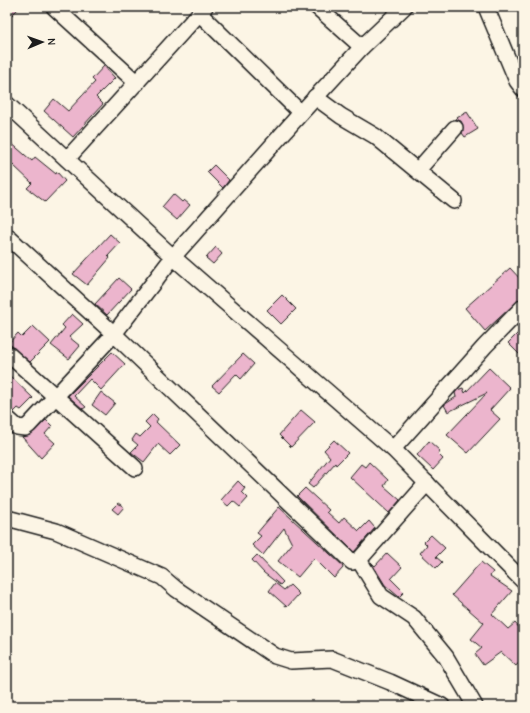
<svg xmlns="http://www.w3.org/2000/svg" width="530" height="713" viewBox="0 0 530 713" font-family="'Comic Neue',sans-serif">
<rect width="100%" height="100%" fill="#fcf5e5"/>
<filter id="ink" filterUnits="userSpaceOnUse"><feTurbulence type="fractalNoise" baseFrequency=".025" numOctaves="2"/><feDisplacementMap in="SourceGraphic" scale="8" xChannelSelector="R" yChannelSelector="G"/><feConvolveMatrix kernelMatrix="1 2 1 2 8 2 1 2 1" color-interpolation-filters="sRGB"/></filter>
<g filter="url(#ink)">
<g fill="#ecb5cd" stroke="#1c1c1c">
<polygon points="7,7 20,7 11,16 7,12"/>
<polygon points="104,66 115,78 96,97 103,104 73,137 44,111 54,99 68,111 95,82 92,79"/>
<polygon points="467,112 478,129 465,137 462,133 463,125 461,121 455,119"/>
<polygon points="10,142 32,161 35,157 56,174 57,172 65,181 45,202 27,188 32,183 13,165 7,172 7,145"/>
<polygon points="214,165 229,180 223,188 207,172"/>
<polygon points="173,194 182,202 184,200 190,205 177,220 162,207"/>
<polygon points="110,234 120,243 108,256 110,258 87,285 73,274"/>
<polygon points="216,247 222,254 213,264 206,258"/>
<polygon points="510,268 523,282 523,296 485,331 465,308"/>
<polygon points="119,278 131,289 107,315 95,304"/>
<polygon points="282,295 296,309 281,324 267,310"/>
<polygon points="72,314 83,324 69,337 80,346 69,359 51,345 65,328 62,325"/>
<polygon points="33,326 50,342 30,362 8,344 18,333 22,337"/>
<polygon points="523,328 523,358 508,343"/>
<polygon points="112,352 125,364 101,390 90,379 74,396 86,407 83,409 68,396"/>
<polygon points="243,354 254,364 241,379 236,374 219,392 212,386"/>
<polygon points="489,368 510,388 490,410 500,419 468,453 447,435 487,393 448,412 444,405 456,397 455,393 457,390 463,388 465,393"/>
<polygon points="7,373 33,398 21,410 18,408 14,412 7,409"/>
<polygon points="101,392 115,403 105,415 92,405"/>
<polygon points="301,410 315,422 291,447 279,435"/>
<polygon points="153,414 158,419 156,422 180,445 170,455 158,444 144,462 131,452 138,445 132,440 136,434 140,437 150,427 145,422"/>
<polygon points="46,420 52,426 45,434 55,443 41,458 22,437 30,435"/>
<polygon points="334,440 348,453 336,465 335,463 313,488 308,484 330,457 324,450"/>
<polygon points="429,441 440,451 438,454 443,459 433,470 417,455"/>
<polygon points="369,462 388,480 384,486 400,500 389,513 350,477 361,464 365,467"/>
<polygon points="238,481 245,488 242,492 248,498 240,507 233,501 228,506 221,500"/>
<polygon points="305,488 329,510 327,512 339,523 344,517 359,531 369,521 375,528 354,552 297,496"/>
<polygon points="118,503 124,507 118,514 112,509"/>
<polygon points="279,507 342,565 343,568 334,578 314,558 298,577 278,561 292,544 284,528 263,555 252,545 261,536 257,533"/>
<polygon points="431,535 445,548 436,557 442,562 436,568 420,553 427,545 424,542"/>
<polygon points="387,553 402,567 391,579 404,592 399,597 385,585 371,562 375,566"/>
<polygon points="257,555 283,582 280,585 264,573 252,560"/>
<polygon points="481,562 493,572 490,576 512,591 492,614 508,629 515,623 523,632 523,658 516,666 501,652 483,665 475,654 482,648 471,639 484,623 452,595"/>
<polygon points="275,583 284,590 290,585 299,594 287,607 269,591"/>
</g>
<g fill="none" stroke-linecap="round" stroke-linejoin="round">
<defs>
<g id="minor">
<polyline points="54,7 137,83"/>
<polyline points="317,7 362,47"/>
<polyline points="486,7 517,81 523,89"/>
<polyline points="200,14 301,113"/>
<polyline points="315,97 341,116 375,136 454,201"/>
<polyline points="7,104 173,257 393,449 523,581"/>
<polyline points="67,159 205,7"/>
<polyline points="418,170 455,128"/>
<polyline points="7,236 114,334 352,562 359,560 427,483"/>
<polyline points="7,353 135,468"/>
<polyline points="7,418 17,427 25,428 29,425 114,334 173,257 301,113 362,47 404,7"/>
<polyline points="393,449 485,346 523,307"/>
<polyline points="7,518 56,531 162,577 176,589 275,656 291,661 332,659 390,682 442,706"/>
<polyline points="359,560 381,596 414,618 446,657 475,706"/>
</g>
</defs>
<use href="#minor" stroke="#1c1c1c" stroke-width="18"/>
<use href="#minor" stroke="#fcf5e5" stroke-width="15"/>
</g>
</g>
<rect width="530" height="713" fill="none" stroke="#fcf5e5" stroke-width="24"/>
<rect x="12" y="12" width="506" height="689" fill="none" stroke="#1c1c1c" stroke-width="1.5" filter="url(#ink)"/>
<g transform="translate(42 42) rotate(88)" stroke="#fcf5e5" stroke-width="3" paint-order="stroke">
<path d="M0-3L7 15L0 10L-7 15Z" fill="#1c1c1c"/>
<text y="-6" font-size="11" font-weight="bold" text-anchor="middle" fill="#1c1c1c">N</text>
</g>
</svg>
